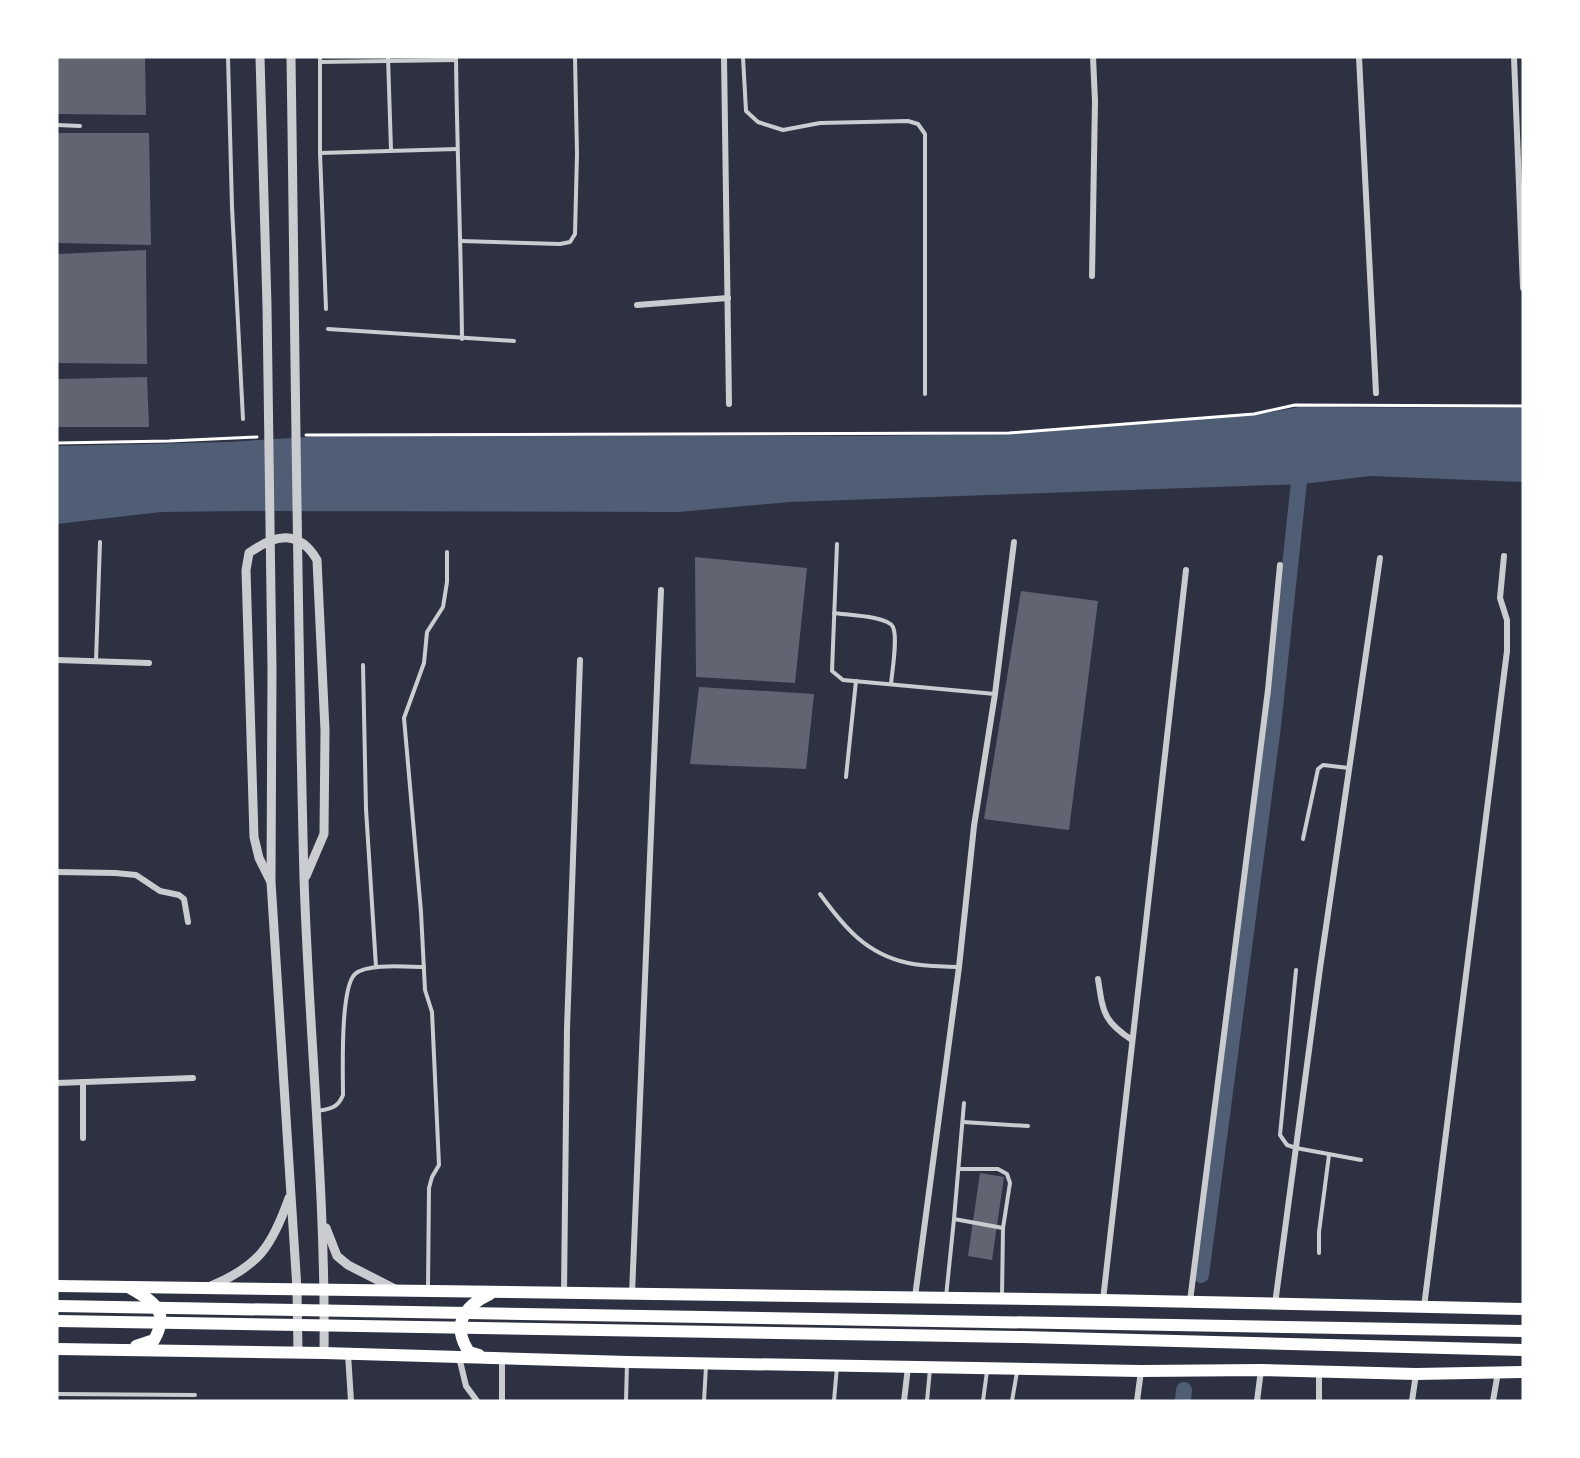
<svg xmlns="http://www.w3.org/2000/svg" width="1580" height="1458" viewBox="0 0 1580 1458" font-family="Literata,serif">
<rect width="100%" height="100%" fill="#2d3142"/>
<polygon fill="#4f5d75" points="1299,407 1523,408 1523,482 1371,476 1302,484 790,502 678,512 245,511 161,512 57,524 57,446 227,442 324,436 864,436 1014,434 1256,415"/>
<g fill="none" stroke-linecap="round" stroke-linejoin="round">
<g stroke="#4f5d75" stroke-width="16">
<polyline points="1201,1275 1273,726 1301,463"/>
<polyline points="1183,1401 1184,1390"/>
</g>
</g>
<g fill="#626471">
<polygon points="57,57 145,57 146,115 57,114"/>
<polygon points="57,133 149,133 151,245 57,243"/>
<polygon points="146,250 147,364 57,363 57,254"/>
<polygon points="147,377 149,427 57,427 57,379"/>
<polygon points="695,557 807,568 795,683 696,677"/>
<polygon points="1021,591 1098,601 1069,830 984,819"/>
<polygon points="699,687 814,694 806,769 690,764"/>
<polygon points="980,1173 1004,1177 992,1260 968,1256"/>
</g>
<g fill="none" stroke-linecap="round" stroke-linejoin="round">
<g stroke="#fff" stroke-width="3">
<polyline points="306,435 1009,433 1254,414 1295,405 1523,406"/>
<polyline points="57,443 169,441 257,437"/>
</g>
<g stroke="#caccd0" stroke-width="4">
<polyline points="228,57 232,207 243,419"/>
<polyline points="320,57 320,153 457,149"/>
<polyline points="388,57 391,150"/>
<path d="M456 57C457 151 461 245 462 339"/>
<polyline points="743,57 746,111 758,122 783,130 820,123 908,121 918,124 925,134 925,394"/>
<polyline points="320,62 456,60"/>
<polyline points="57,125 80,126"/>
<polyline points="320,153 326,309"/>
<polyline points="461,241 560,244 570,242 575,234 577,154 575,57"/>
<polyline points="328,329 514,341"/>
<polyline points="837,544 832,671 843,680 995,694"/>
<path d="M834 613C846 615 888 616 893 627 898 638 892 672 891 684"/>
<polyline points="96,661 100,542"/>
<polyline points="363,665 366,809 376,967"/>
<polyline points="846,777 856,681"/>
<polyline points="1303,839 1318,769 1323,765 1349,768"/>
<path d="M820 894C844 927 866 954 908 963 925 967 943 966 959 967"/>
<polyline points="1296,970 1280,1135 1287,1145 1296,1148 1361,1160"/>
<path d="M317 1111C330 1109 338 1108 343 1095 343 1072 340 988 355 974 367 963 408 967 424 967"/>
<polyline points="963,1122 1028,1126"/>
<polyline points="959,1169 998,1169 1007,1174 1010,1183 1003,1228"/>
<polyline points="954,1219 964,1103"/>
<polyline points="1319,1253 1319,1232 1329,1155"/>
<polyline points="428,1288 429,1188 432,1177 439,1165 432,1012 425,990 421,912 404,718 424,663 427,632 443,607 447,582 447,552"/>
<polyline points="946,1297 954,1219 1003,1228 1002,1295"/>
<polyline points="57,1394 195,1395"/>
<polyline points="626,1401 627,1363"/>
<polyline points="704,1401 706,1366"/>
<polyline points="834,1401 837,1366"/>
<polyline points="927,1401 930,1369"/>
<polyline points="983,1401 987,1371"/>
<polyline points="1012,1401 1017,1372"/>
</g>
<g stroke="#caccd0" stroke-width="6">
<polyline points="724,57 729,404"/>
<polyline points="1359,57 1376,393"/>
<polyline points="1514,57 1523,288"/>
<polyline points="1092,276 1095,101 1093,57"/>
<polyline points="637,305 728,298"/>
<polyline points="57,660 149,663"/>
<polyline points="57,872 115,873 136,875 160,891 179,895 184,899 188,922"/>
<path d="M1098 979C1103 1012 1103 1021 1132 1040"/>
<polyline points="83,1082 83,1138"/>
<polyline points="57,1083 193,1078"/>
<polyline points="564,1292 567,1029 580,660"/>
<polyline points="632,1294 661,590"/>
<polyline points="915,1297 959,967 974,826 995,694 1014,542"/>
<polyline points="1103,1300 1186,570"/>
<polyline points="1190,1301 1268,690 1280,565"/>
<polyline points="1275,1304 1320,968 1380,558"/>
<polyline points="1424,1307 1507,651 1507,620 1500,598 1504,556"/>
<polyline points="348,1354 351,1401"/>
<polyline points="459,1357 466,1386 477,1401"/>
<polyline points="502,1358 502,1401"/>
<polyline points="1319,1372 1319,1401"/>
<polyline points="904,1401 908,1367"/>
<polyline points="1137,1401 1141,1371"/>
<polyline points="1257,1401 1261,1370"/>
<polyline points="1412,1401 1416,1374"/>
<polyline points="1493,1401 1498,1372"/>
</g>
<g stroke="#caccd0" stroke-width="9">
<polyline points="260,57 267,306 272,669 271,882 297,1289 298,1352"/>
<path d="M291 57C295 331 297 604 304 878 309 1036 326 1194 324 1353"/>
<path d="M270 880 259 858 254 837 246 570 249 553C275 534 299 529 317 560L325 730 324 834 306 876"/>
<polyline points="326,1228 337,1256 348,1265 395,1289"/>
<path d="M211 1286C259 1266 272 1246 289 1198"/>
</g>
<g stroke="#fff" stroke-width="12">
<polyline points="57,1286 1103,1300 1523,1309"/>
<path d="M130 1288C155 1302 170 1312 154 1340L136 1346"/>
<polyline points="57,1306 1523,1331"/>
<polyline points="57,1321 1023,1337 1523,1350"/>
<polyline points="57,1349 324,1353 627,1362 1141,1371 1261,1370 1416,1374 1523,1372"/>
<path d="M479 1355 469 1352C451 1325 464 1306 490 1294"/>
</g>
</g>
<rect width="1580" height="1458" fill="none" stroke="#ffffff" stroke-width="117"/>
</svg>
